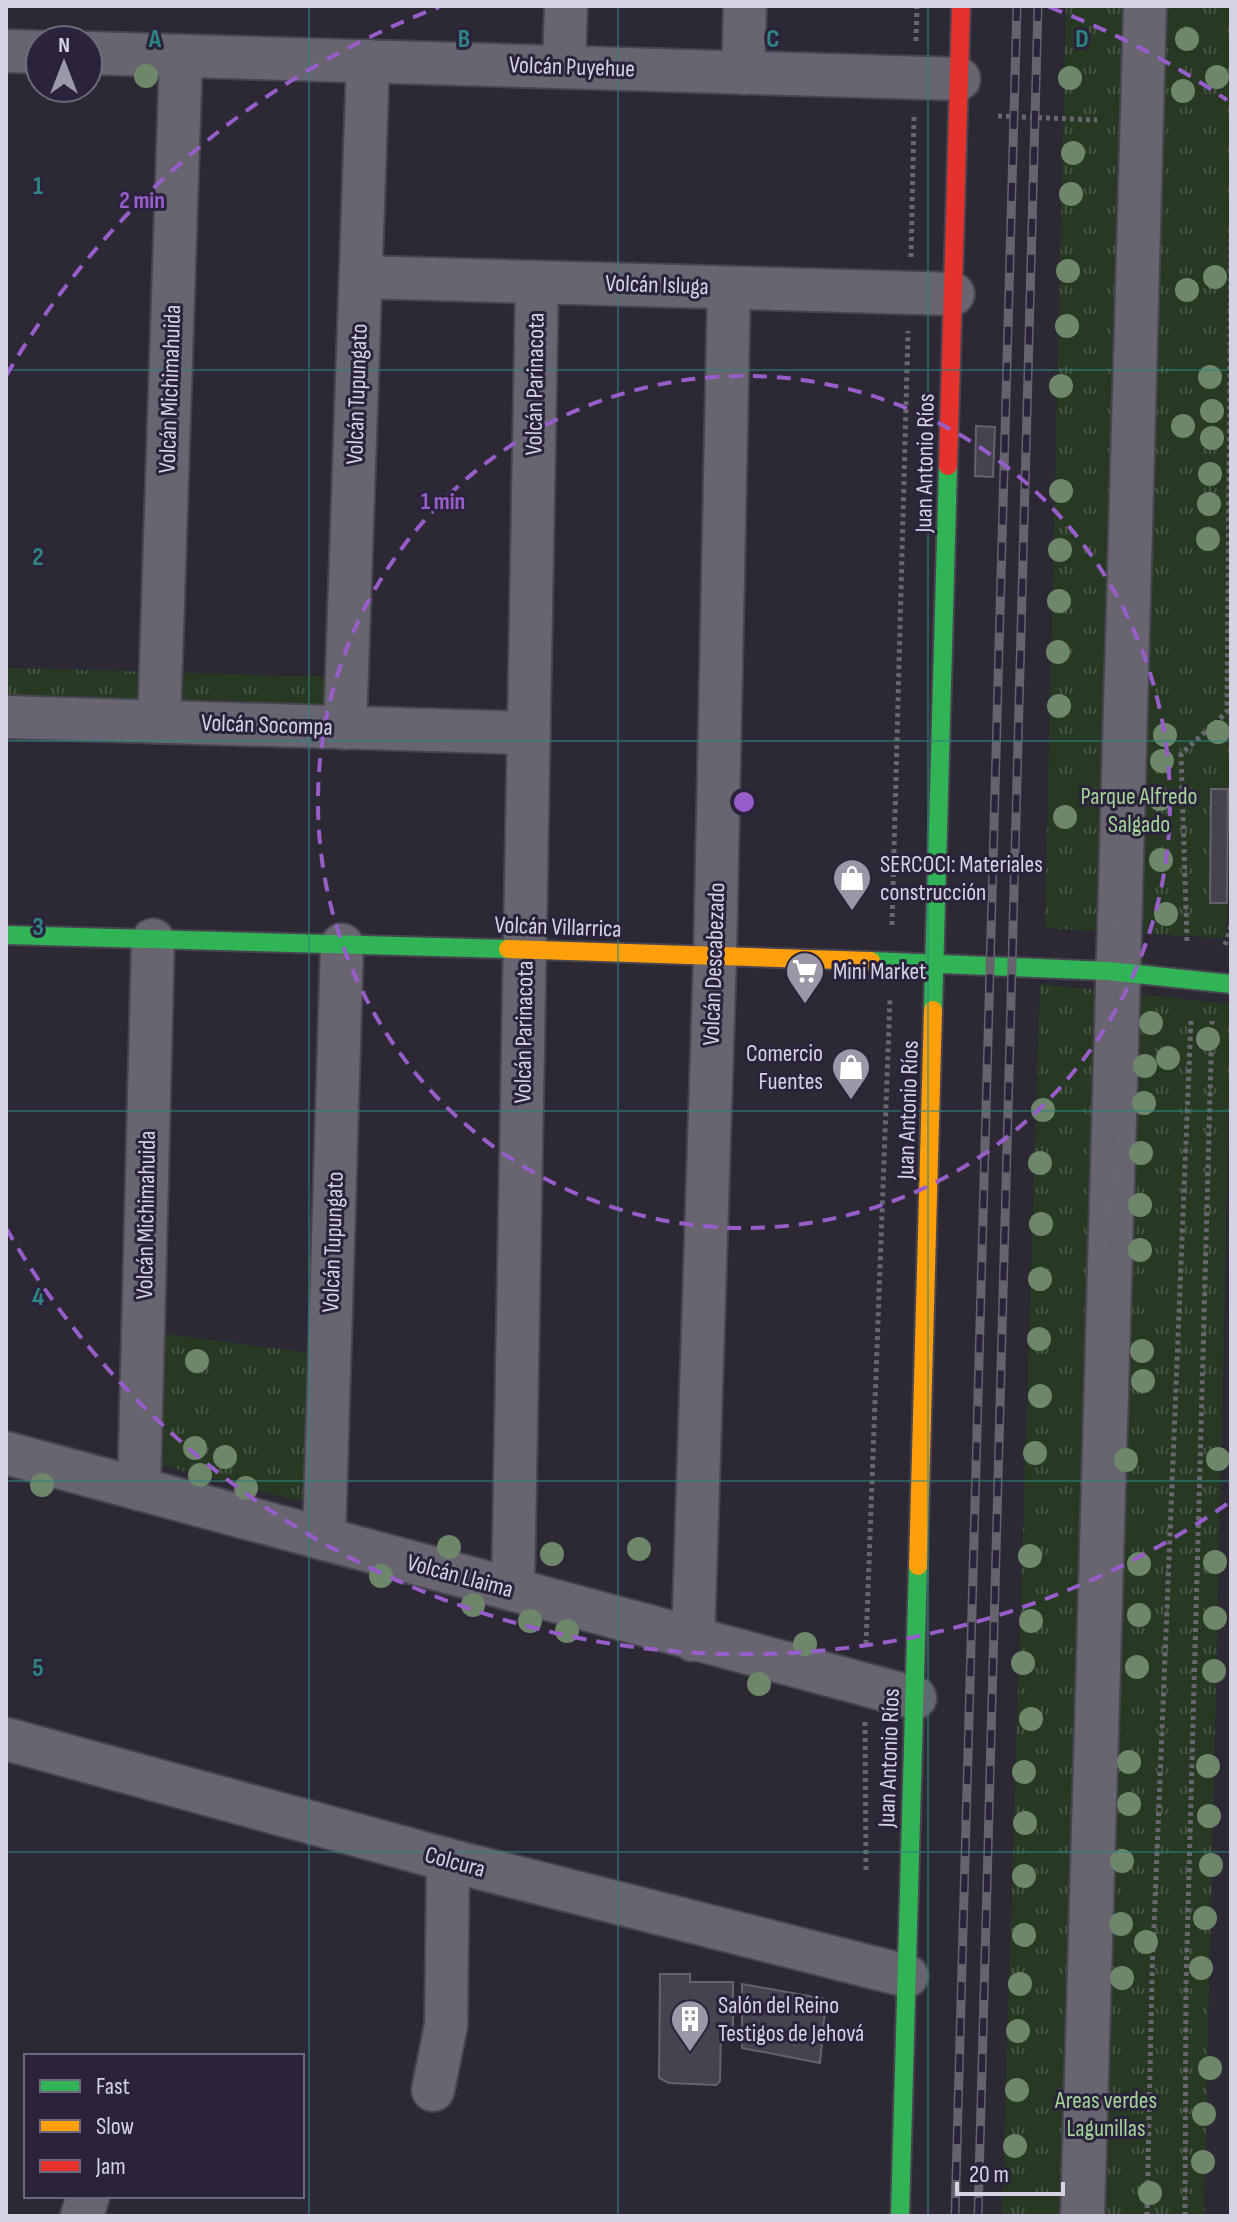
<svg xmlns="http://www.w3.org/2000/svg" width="1237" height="2222" viewBox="0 0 1237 2222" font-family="'Sofia Sans Condensed',sans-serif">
<defs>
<pattern id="grass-tufts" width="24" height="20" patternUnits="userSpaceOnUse" patternTransform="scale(2)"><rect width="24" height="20" fill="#273923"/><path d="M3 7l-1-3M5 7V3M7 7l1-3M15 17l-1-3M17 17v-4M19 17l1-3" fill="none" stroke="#465543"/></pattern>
</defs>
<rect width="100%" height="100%" fill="#2c2935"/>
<g fill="url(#grass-tufts)">
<polygon points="1066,6 1231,6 1231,792 1226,938 1045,928"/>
<polygon points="6,668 334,677 333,710 6,702"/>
<polygon points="1040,984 1231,1004 1204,2216 1002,2216"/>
<polygon points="151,1332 317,1354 316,1489 303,1502 146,1461"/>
</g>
<g fill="#46434e" stroke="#65626d" stroke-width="2">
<polygon points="976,426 995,427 993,477 975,476"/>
<polygon points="1211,789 1228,789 1227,903 1210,903"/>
<polygon points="660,1974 690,1974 690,1982 733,1982 733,2027 721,2027 720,2081 716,2085 669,2083 659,2078"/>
<polygon points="742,1984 826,1999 820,2063 742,2048"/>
</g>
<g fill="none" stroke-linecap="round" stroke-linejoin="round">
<defs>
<g id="lane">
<polyline points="1072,2216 1135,6"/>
<path d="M1093 2216C1113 1479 1138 743 1155 6"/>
</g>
<g id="street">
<polyline points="6,51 40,52"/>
<polyline points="88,53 959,79"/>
<polyline points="564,67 566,6"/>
<polyline points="743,73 745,6"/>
<polyline points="361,277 953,294"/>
<polyline points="6,717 529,733"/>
<polyline points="159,722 181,56"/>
<polyline points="345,728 368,61"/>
<polyline points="6,1453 915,1698"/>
<polyline points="139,1489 153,940"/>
<polyline points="324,1539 342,945"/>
<polyline points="513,1590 537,282"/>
<polyline points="693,1640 715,956 729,288"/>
<polyline points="6,1739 448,1860 907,1976"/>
<polyline points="433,2090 446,2025 448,1860"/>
<polyline points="82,2216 88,2196"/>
</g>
<g id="fast">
<polyline points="6,935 508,949"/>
<polyline points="871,961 1108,971 1231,984"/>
<polyline points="933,1010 948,466"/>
<polyline points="900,2216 918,1566"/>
</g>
<g id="slow">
<polyline points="508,949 871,961"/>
<polyline points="918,1566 933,1010"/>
</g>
<polyline id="jam" points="948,466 961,6"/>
</defs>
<use href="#lane" stroke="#474450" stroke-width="26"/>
<use href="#street" stroke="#474450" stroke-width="46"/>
<use href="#fast" stroke="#474450" stroke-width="22"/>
<use href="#slow" stroke="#474450" stroke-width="22"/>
<use href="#jam" stroke="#474450" stroke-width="22"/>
<g stroke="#696670" stroke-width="5" stroke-dasharray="4 4" stroke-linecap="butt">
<polyline points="916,41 917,6"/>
<polyline points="998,116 1097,120"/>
<polyline points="911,257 914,115"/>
<polyline points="892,925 908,331"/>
<polyline points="1187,941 1181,754 1227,712 1231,238"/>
<polyline points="1225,945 1231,926"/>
<polyline points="866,1644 890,999"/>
<polyline points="865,1722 866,1872"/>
<polyline points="1147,2216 1152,1976 1191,1019"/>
<polyline points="1185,2216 1186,1984 1212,1021"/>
</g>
<use href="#lane" stroke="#686570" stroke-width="22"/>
<use href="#street" stroke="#686570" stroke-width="42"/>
<use href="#fast" stroke="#30b455" stroke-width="18"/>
<use href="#slow" stroke="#ff9f0a" stroke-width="18"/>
<use href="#jam" stroke="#e5322d" stroke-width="18"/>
<defs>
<g id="rail">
<polyline points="955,2216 1017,6"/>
<polyline points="978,2216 1038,6"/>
</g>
</defs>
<use href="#rail" stroke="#66636d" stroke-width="9"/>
<use href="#rail" stroke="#2a233b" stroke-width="6" stroke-dasharray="18" stroke-linecap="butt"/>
</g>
<g fill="#6e876b">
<circle cx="1187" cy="39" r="12"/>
<circle cx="146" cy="76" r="12"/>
<circle cx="1217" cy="77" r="12"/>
<circle cx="1070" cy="78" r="12"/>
<circle cx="1183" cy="91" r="12"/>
<circle cx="1073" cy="153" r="12"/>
<circle cx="1071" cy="194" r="12"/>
<circle cx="1068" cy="271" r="12"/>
<circle cx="1215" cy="277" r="12"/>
<circle cx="1187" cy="290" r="12"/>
<circle cx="1067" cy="326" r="12"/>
<circle cx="1210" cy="377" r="12"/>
<circle cx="1061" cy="386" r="12"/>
<circle cx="1212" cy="411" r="12"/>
<circle cx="1183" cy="426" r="12"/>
<circle cx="1212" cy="438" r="12"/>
<circle cx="1210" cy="474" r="12"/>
<circle cx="1061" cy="491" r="12"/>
<circle cx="1209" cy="504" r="12"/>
<circle cx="1208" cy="539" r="12"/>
<circle cx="1060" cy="550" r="12"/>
<circle cx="1059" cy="601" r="12"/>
<circle cx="1058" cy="652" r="12"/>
<circle cx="1059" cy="706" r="12"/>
<circle cx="1218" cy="732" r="12"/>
<circle cx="1165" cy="735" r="12"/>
<circle cx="1162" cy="761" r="12"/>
<circle cx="1160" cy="799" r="12"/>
<circle cx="1065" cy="817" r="12"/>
<circle cx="1161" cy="860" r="12"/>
<circle cx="1166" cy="914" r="12"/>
<circle cx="1151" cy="1023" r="12"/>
<circle cx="1208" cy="1039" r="12"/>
<circle cx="1168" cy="1058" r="12"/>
<circle cx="1145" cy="1066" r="12"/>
<circle cx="1144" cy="1103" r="12"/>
<circle cx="1043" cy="1110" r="12"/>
<circle cx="1141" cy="1153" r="12"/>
<circle cx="1040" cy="1163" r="12"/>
<circle cx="1140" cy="1205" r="12"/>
<circle cx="1041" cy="1224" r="12"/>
<circle cx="1140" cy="1250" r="12"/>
<circle cx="1040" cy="1279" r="12"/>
<circle cx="1039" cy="1339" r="12"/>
<circle cx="1142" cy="1351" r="12"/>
<circle cx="197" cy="1361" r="12"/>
<circle cx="1143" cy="1381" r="12"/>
<circle cx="1040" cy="1396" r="12"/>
<circle cx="195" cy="1448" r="12"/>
<circle cx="1035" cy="1453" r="12"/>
<circle cx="225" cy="1457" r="12"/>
<circle cx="1218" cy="1459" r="12"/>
<circle cx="1126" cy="1460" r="12"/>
<circle cx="200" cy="1475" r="12"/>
<circle cx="42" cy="1485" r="12"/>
<circle cx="246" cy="1488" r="12"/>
<circle cx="449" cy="1547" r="12"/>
<circle cx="639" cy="1549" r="12"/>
<circle cx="552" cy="1554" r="12"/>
<circle cx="1030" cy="1556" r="12"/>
<circle cx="1215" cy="1562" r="12"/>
<circle cx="1139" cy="1564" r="12"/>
<circle cx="381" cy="1576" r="12"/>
<circle cx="473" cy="1605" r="12"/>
<circle cx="1139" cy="1615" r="12"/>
<circle cx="1215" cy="1618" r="12"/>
<circle cx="530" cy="1621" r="12"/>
<circle cx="1031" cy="1621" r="12"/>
<circle cx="567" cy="1631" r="12"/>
<circle cx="805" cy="1644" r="12"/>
<circle cx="1023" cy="1663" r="12"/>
<circle cx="1137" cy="1667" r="12"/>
<circle cx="1214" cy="1671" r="12"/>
<circle cx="759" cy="1684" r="12"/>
<circle cx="1031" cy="1719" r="12"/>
<circle cx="1129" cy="1762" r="12"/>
<circle cx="1208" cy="1766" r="12"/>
<circle cx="1024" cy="1772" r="12"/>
<circle cx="1129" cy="1804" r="12"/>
<circle cx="1209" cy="1816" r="12"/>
<circle cx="1025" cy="1823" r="12"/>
<circle cx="1122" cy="1861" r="12"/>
<circle cx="1211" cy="1865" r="12"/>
<circle cx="1024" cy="1876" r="12"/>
<circle cx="1205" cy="1918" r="12"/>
<circle cx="1121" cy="1924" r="12"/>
<circle cx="1024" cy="1935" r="12"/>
<circle cx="1146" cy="1942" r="12"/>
<circle cx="1201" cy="1968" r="12"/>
<circle cx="1122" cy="1978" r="12"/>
<circle cx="1020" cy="1984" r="12"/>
<circle cx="1018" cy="2031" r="12"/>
<circle cx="1210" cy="2068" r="12"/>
<circle cx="1017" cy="2090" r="12"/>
<circle cx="1204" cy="2114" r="12"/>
<circle cx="1015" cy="2146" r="12"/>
<circle cx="1203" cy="2162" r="12"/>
<circle cx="1150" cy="2193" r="12"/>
</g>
<path fill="none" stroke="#2d8480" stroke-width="2" stroke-opacity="0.55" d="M309 6V2216M618 6V2216M928 6V2216M6 370H1231M6 741H1231M6 1111H1231M6 1481H1231M6 1852H1231"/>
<g fill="none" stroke="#975eca" stroke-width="4" stroke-dasharray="14 10">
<circle cx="744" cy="802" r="426"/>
<path d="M1227 1504A852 852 0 0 1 6 1228M6 376A852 852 0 0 1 439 7M1049 7A852 852 0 0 1 1227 100"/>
</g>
<defs>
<symbol id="shop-pin" viewBox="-11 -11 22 30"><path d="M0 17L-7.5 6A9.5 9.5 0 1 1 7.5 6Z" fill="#9b97a6" stroke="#2a233b"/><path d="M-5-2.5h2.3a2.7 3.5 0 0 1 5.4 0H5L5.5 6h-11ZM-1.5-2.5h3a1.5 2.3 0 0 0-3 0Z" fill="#fff"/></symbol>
<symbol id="supermarket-pin" viewBox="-11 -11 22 30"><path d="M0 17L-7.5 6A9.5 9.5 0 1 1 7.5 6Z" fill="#9b97a6" stroke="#2a233b"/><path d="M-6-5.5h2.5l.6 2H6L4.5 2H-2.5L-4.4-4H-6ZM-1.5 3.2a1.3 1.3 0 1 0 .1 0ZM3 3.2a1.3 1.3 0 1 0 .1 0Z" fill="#fff"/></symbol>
<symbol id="building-pin" viewBox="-11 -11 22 30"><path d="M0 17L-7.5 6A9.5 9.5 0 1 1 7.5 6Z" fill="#9b97a6" stroke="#2a233b"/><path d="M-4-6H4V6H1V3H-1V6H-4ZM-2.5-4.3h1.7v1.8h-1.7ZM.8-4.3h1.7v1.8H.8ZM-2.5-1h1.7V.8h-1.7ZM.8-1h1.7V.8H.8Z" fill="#fff"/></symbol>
</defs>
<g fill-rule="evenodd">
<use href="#shop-pin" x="830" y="856" width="44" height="60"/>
<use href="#supermarket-pin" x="783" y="949" width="44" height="60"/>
<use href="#shop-pin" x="829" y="1045" width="44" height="60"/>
<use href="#building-pin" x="668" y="1997" width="44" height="60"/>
</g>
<g text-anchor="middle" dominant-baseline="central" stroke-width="6" stroke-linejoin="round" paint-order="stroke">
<g font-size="24" fill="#d7d2e3" stroke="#2a233b">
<text transform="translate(572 67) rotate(2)">Volcán Puyehue</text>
<text transform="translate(657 285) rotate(2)">Volcán Isluga</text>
<text transform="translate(535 384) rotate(-89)">Volcán Parinacota</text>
<text transform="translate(170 389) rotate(-88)">Volcán Michimahuida</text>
<text transform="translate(357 394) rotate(-88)">Volcán Tupungato</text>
<text transform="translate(925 463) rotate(-89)">Juan Antonio Ríos</text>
<text transform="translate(267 725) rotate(2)">Volcán Socompa</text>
<text transform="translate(558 927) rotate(2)">Volcán Villarrica</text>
<text transform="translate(714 964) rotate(-88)">Volcán Descabezado</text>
<text transform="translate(524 1032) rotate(-89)">Volcán Parinacota</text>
<text transform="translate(908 1110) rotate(-88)">Juan Antonio Ríos</text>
<text transform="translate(146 1215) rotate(-89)">Volcán Michimahuida</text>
<text transform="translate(333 1242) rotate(-88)">Volcán Tupungato</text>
<text transform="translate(460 1576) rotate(15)">Volcán Llaima</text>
<text transform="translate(889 1758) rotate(-88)">Juan Antonio Ríos</text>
<text transform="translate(455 1862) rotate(15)">Colcura</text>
</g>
<g font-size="24" fill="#a4d497" stroke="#2a233b">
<text x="1139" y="796">Parque Alfredo<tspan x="1139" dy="28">Salgado</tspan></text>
<text x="1106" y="2100">Areas verdes<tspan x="1106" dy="28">Lagunillas</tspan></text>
</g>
<g font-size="24" fill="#d7d2e3" stroke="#2a233b" text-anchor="start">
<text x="880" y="864">SERCOCI: Materiales<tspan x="880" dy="28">construcción</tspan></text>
<text x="833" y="971">Mini Market</text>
<text x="823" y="1053" text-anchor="end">Comercio<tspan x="823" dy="28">Fuentes</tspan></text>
<text x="718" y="2005">Salón del Reino<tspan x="718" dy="28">Testigos de Jehová</tspan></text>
</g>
</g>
<g font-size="26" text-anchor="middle" font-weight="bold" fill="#2d8480" stroke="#2a233b" stroke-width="6" stroke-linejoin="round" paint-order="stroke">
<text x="155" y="47">A</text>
<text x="464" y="47">B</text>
<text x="773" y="47">C</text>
<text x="1082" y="47">D</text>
<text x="38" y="194">1</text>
<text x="38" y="565">2</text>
<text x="38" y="935">3</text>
<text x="38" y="1305">4</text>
<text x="38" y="1676">5</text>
</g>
<circle cx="744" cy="802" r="12" fill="#975eca" stroke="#2a233b" stroke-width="4"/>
<g font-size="24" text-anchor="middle" font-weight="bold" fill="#975eca" stroke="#2a233b" stroke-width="6" stroke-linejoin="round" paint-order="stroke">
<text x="142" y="208">2 min</text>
<text x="443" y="509">1 min</text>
</g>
<rect width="1237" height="2222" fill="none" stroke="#d7d2e3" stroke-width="16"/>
<rect x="24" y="2054" width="280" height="144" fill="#2a233b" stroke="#6f697e" stroke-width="2"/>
<rect x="40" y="2080" width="40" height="12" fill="#30b455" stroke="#6f697e" stroke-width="2"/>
<text x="96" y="2094" font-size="24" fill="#d7d2e3">Fast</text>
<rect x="40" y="2120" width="40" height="12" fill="#ff9f0a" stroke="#6f697e" stroke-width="2"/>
<text x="96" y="2134" font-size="24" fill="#d7d2e3">Slow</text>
<rect x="40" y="2160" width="40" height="12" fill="#e5322d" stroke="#6f697e" stroke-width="2"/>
<text x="96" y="2174" font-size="24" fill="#d7d2e3">Jam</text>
<g transform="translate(64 64)"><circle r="38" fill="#2a233b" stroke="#6f697e" stroke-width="2"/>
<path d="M0-6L14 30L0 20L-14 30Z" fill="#9b97a6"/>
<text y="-12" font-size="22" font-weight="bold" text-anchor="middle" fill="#d7d2e3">N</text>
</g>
<path d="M957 2182v12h106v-12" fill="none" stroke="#d7d2e3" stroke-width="4"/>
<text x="969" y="2182" font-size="24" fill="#d7d2e3" stroke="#2a233b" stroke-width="6" paint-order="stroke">20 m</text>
</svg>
